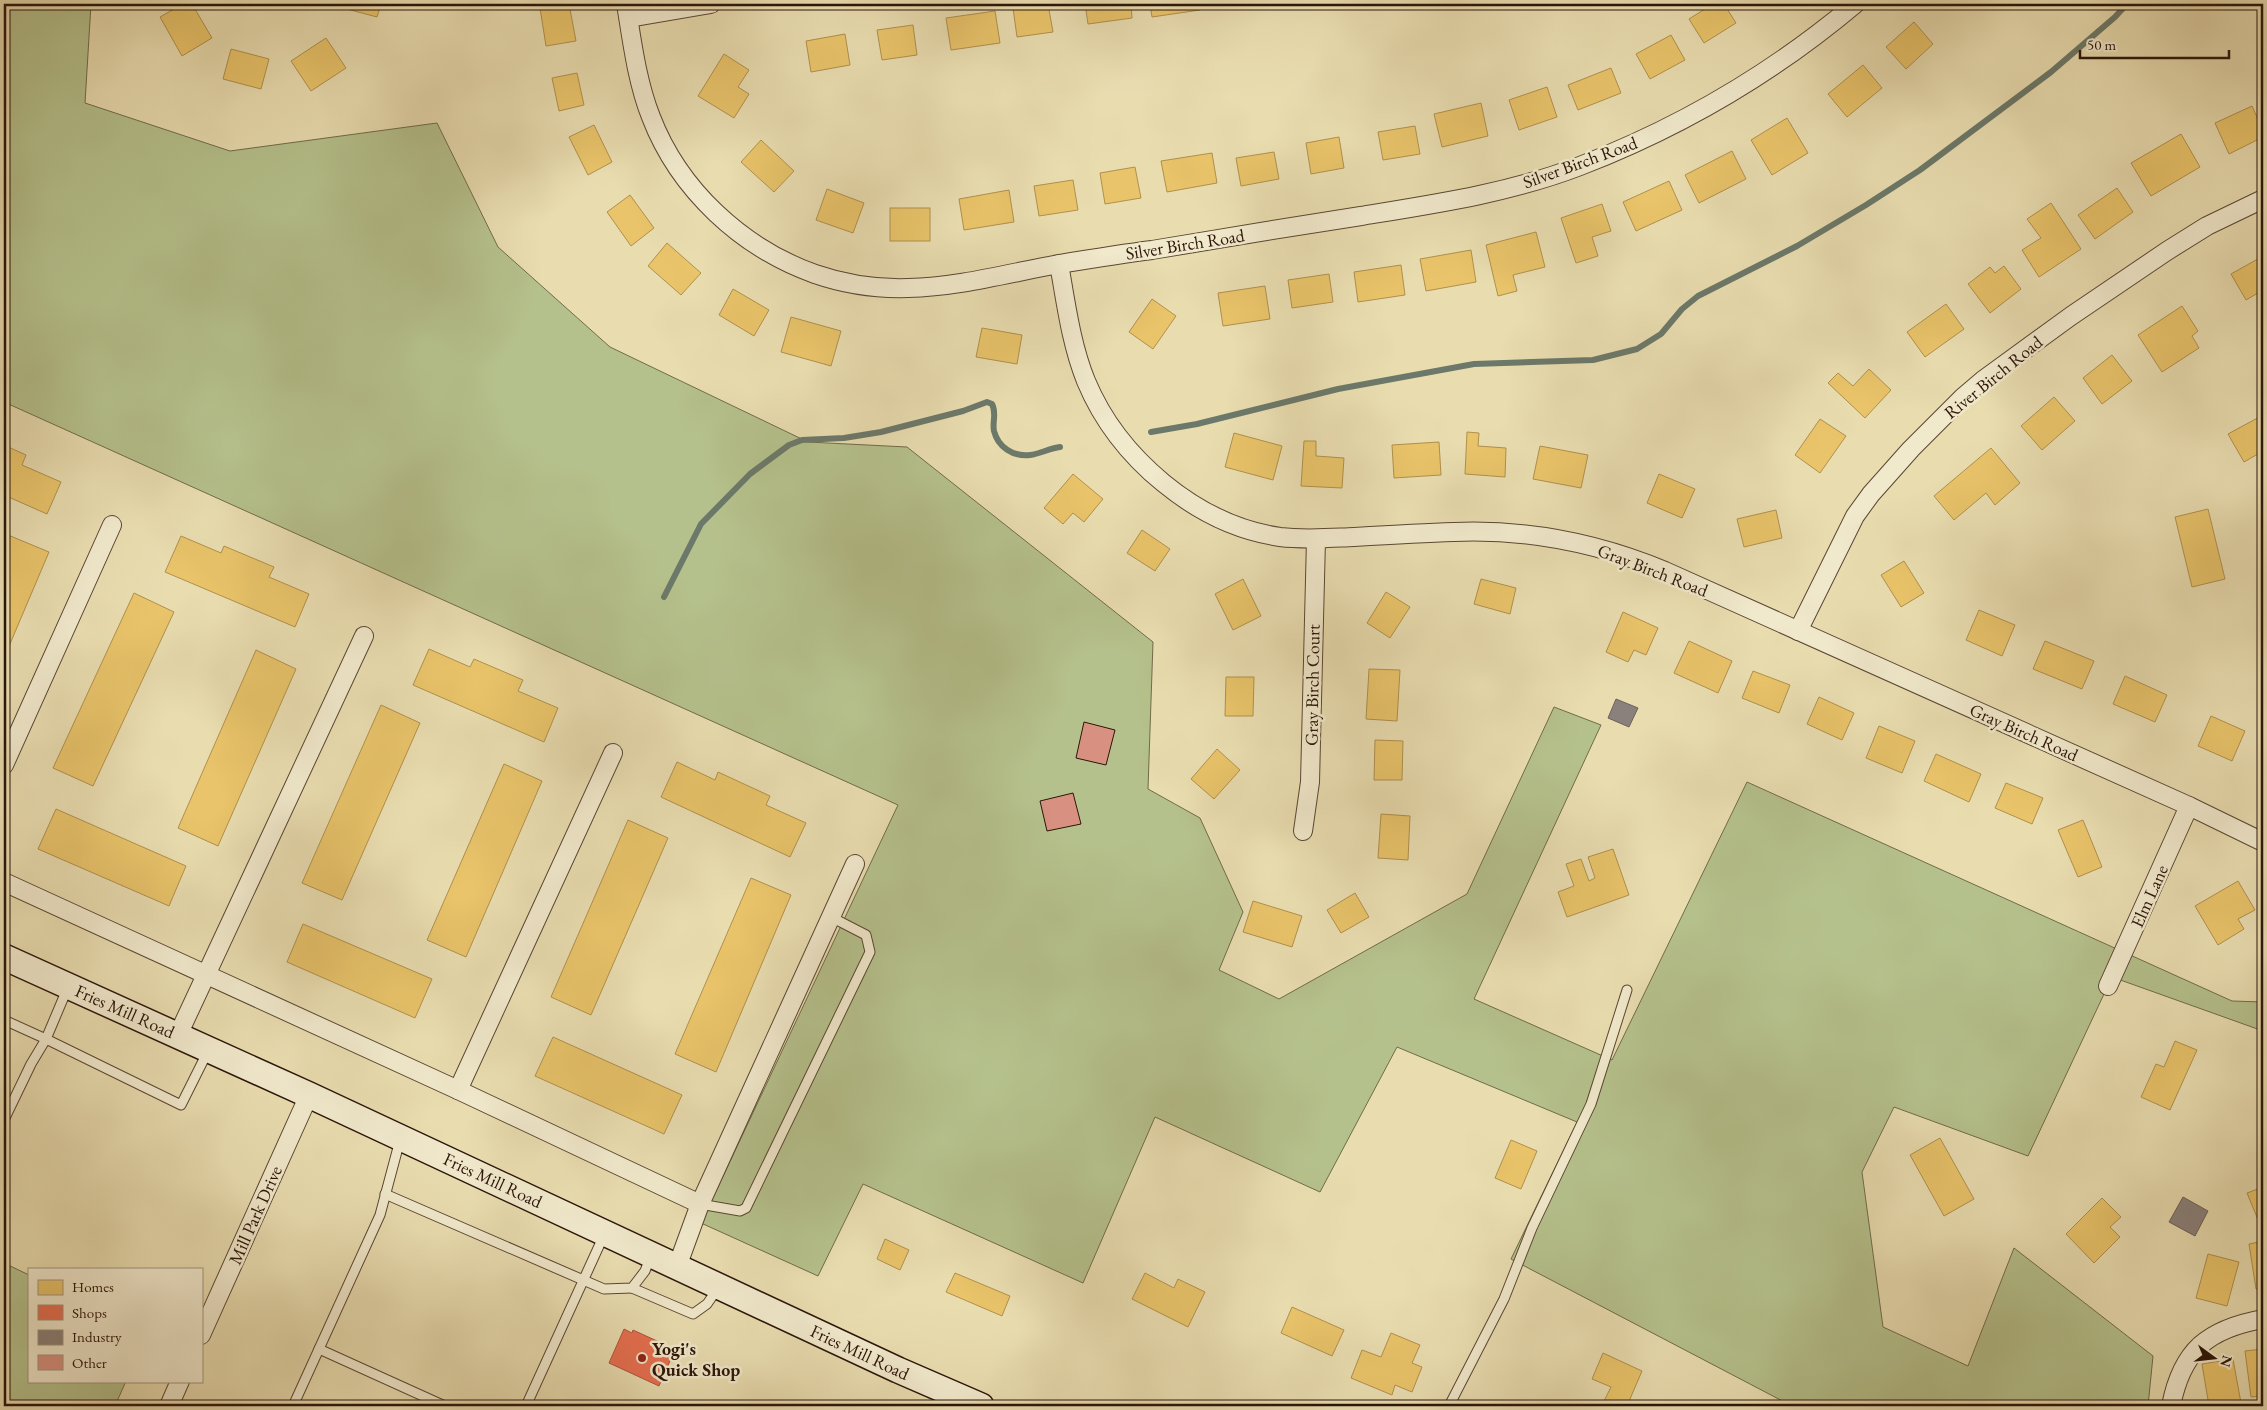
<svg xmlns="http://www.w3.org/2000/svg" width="2267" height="1410" viewBox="0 0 2267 1410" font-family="'EB Garamond',serif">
<rect width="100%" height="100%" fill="#e9ddb0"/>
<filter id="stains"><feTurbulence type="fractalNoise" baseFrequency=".004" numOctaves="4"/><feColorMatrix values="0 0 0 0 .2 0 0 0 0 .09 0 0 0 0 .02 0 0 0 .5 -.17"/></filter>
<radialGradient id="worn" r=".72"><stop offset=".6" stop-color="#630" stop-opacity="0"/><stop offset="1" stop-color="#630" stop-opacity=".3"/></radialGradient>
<g fill="#b5c18c" stroke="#706b4a">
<polygon points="4,4 91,4 85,103 230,151 437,123 498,247 610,347 808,442 907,447 1153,642 1148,789 1200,818 1243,912 1219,970 1279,999 1467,894 1554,707 1601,725 1474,999 1612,1060 1747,782 2232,1001 2263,1002 2263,1031 2112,977 2028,1156 1894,1107 1862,1172 1883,1327 1968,1366 2014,1248 2153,1356 2148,1406 1792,1406 1511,1259 1577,1122 1397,1047 1320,1192 1155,1117 1083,1283 863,1184 818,1276 701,1223 898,805 4,402"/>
<polygon points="4,1263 29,1275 29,1381 126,1381 115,1406 4,1406"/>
</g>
<g fill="#e9c46a" stroke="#b0904d">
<polygon points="183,4 192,4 212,38 182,56 160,17"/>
<polygon points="348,4 381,4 377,17 347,9"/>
<polygon points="569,4 576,41 546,46 540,8"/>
<polygon points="1039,4 1048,4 1053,32 1017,37 1013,8"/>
<polygon points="1085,4 1131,4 1132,18 1088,24"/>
<polygon points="1150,4 1199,4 1200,10 1152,17"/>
<polygon points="1713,4 1724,4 1736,23 1704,43 1689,19"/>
<polygon points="1762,4 1772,4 1766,9"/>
<polygon points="1959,4 1972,4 1966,10"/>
<polygon points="995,11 1000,43 951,50 946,18"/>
<polygon points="1914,22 1933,44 1906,69 1886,47"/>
<polygon points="913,25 917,55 882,60 877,30"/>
<polygon points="845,34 850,65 811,72 806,41"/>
<polygon points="1671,35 1685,60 1650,79 1636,54"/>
<polygon points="326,38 346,68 311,91 291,61"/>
<polygon points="231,49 269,59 261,89 223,79"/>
<polygon points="724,54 749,70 738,87 749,94 734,118 698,96"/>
<polygon points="1863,65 1882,88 1847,117 1828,94"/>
<polygon points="1611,68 1621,93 1578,110 1568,85"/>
<polygon points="577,73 584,105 559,111 552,78"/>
<polygon points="1547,87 1557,117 1519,130 1509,100"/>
<polygon points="1481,103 1488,136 1442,147 1434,114"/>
<polygon points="2252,106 2263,131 2263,137 2229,154 2215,123"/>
<polygon points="1787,118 1808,153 1772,175 1751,140"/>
<polygon points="594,125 612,162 588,175 569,137"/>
<polygon points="1415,126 1420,154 1383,160 1378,132"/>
<polygon points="2181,134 2200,167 2151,196 2131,163"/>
<polygon points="1339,137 1344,168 1311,174 1306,143"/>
<polygon points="761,140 794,171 774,192 741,162"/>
<polygon points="1732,151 1746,179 1699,203 1685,175"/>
<polygon points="1274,152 1279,179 1241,186 1236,158"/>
<polygon points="1212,153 1217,183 1167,192 1161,161"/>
<polygon points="1135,167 1141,198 1105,204 1100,173"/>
<polygon points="1073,180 1078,210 1039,216 1034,186"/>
<polygon points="1669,181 1682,210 1636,231 1623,202"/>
<polygon points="2117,188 2133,212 2095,239 2078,215"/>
<polygon points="827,189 864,203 853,233 816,220"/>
<polygon points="1009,190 1014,222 964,230 959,199"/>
<polygon points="630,195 654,228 631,246 607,212"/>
<polygon points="2051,203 2081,249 2039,277 2022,250 2041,238 2027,219"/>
<polygon points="1602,204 1611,231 1592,237 1598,256 1576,263 1561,218"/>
<rect x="890" y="208" width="40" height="33"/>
<polygon points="1536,232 1545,267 1513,275 1517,291 1498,296 1486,245"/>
<polygon points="667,243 701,273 681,295 648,266"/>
<polygon points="1471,250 1476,282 1426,291 1420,259"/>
<polygon points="2263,256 2263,290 2246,300 2231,274"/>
<polygon points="1401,265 1405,295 1358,302 1354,272"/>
<polygon points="2004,266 2021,289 1990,313 1968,284 1990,267 1995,273"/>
<polygon points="1329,274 1333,302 1292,308 1288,280"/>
<polygon points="1265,286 1270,319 1223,326 1218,293"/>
<polygon points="733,289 769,310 754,336 719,315"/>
<polygon points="1152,299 1176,316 1153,349 1129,332"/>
<polygon points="1946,304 1964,329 1925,357 1907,332"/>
<polygon points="2182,306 2198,331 2192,336 2199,348 2162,372 2138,335"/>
<polygon points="791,317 841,331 831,366 781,352"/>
<polygon points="982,328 1022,335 1017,364 976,357"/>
<polygon points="2112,355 2132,381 2102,404 2083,378"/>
<polygon points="1869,369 1891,390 1865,418 1828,383 1838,373 1853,386"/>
<polygon points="2054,397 2075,421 2042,450 2021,426"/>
<polygon points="2263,415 2263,451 2244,462 2228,434"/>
<polygon points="1820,419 1846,436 1820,473 1795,455"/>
<polygon points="1467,432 1479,433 1478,446 1506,448 1505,477 1465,474"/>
<polygon points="1234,433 1282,446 1273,480 1225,467"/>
<polygon points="1304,441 1316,441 1316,456 1344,458 1342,488 1301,486"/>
<polygon points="1439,442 1441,475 1394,478 1392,445"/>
<polygon points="4,445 26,455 22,465 61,482 47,514 4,495"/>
<polygon points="1540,446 1588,455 1581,488 1533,479"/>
<polygon points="1991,448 2020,483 1995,505 1986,493 1954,520 1934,496"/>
<polygon points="1073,474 1103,499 1084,522 1073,513 1063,524 1044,508"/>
<polygon points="1659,474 1695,489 1682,518 1647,503"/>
<polygon points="2208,509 2225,579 2192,587 2175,517"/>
<polygon points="1776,510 1782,538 1744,547 1737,519"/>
<polygon points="1142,530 1170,549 1155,571 1127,553"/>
<polygon points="8,535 49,552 4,658 4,545"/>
<polygon points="181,536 221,553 224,546 274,567 269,577 309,594 295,627 165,572"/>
<polygon points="1904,561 1924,593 1901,607 1881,575"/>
<polygon points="1243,579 1261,616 1233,630 1215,594"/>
<polygon points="1481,579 1516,588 1510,614 1474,604"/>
<polygon points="1386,592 1410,607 1390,638 1367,623"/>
<polygon points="134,593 174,612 93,786 53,768"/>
<polygon points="1979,610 2015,625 2002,656 1966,640"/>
<polygon points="1623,612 1658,628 1646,655 1634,650 1628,662 1606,652"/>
<polygon points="1689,641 1732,661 1718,693 1674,673"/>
<polygon points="2045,641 2094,661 2082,689 2033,669"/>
<polygon points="429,649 470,667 474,659 523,680 518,691 558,708 544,742 413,685"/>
<polygon points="256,650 296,669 218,846 178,828"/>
<polygon points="1369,669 1400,670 1397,721 1366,719"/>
<polygon points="1753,671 1790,685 1779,713 1742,698"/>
<polygon points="2125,676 2167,695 2155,722 2113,704"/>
<polygon points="1226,677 1254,677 1253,716 1225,716"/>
<polygon points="1819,697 1854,713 1842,740 1807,724"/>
<polygon points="381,705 420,723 342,900 302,883"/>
<polygon points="2211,716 2245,731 2232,761 2198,746"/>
<polygon points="1879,726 1915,741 1902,773 1866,758"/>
<polygon points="1375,740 1403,741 1402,780 1374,780"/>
<polygon points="1217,749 1240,770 1214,799 1191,779"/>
<polygon points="1936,754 1981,774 1969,802 1924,781"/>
<polygon points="677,762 715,780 718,772 770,796 766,805 806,823 790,857 661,797"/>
<polygon points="504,764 542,781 466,957 427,940"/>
<polygon points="2006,783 2043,798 2032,824 1995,808"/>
<polygon points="56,809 186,866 169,906 38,849"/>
<polygon points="1381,814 1410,816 1408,860 1378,858"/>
<polygon points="628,820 668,838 591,1015 551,997"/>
<polygon points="2083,820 2102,867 2078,877 2058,830"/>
<polygon points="1613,849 1629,895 1567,917 1558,892 1574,886 1566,864 1581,859 1589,881 1595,878 1588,857"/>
<polygon points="751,878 791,895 716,1072 675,1054"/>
<polygon points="2238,881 2255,910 2238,919 2244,929 2218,945 2195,906"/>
<polygon points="1355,893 1369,917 1341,933 1327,910"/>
<polygon points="1253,901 1302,916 1292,947 1243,932"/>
<polygon points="303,924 432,979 415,1018 287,962"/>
<polygon points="553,1037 682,1095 664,1134 535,1076"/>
<polygon points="2175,1041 2197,1050 2170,1110 2141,1097 2156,1064 2164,1067"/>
<polygon points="1940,1138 1974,1199 1944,1216 1910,1155"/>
<polygon points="1511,1140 1537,1151 1521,1189 1495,1178"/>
<polygon points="2263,1187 2263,1226 2261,1227 2247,1193"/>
<polygon points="2102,1198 2121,1217 2110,1227 2120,1237 2094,1263 2066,1234"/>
<polygon points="885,1239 909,1250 900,1270 877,1259"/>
<polygon points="2263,1241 2263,1288 2256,1289 2249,1244"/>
<polygon points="2208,1254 2239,1262 2227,1306 2196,1298"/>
<polygon points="955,1273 1010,1296 1002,1316 946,1292"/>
<polygon points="1145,1273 1174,1288 1178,1279 1205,1292 1188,1327 1132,1299"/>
<polygon points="1292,1307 1344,1330 1332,1356 1281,1333"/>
<polygon points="1391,1333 1420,1345 1412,1363 1422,1367 1412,1392 1395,1385 1392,1395 1351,1378 1362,1350 1381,1357"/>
<polygon points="2263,1349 2263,1396 2251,1397 2245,1351"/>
<polygon points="1603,1353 1642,1371 1627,1406 1615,1406 1604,1401 1611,1387 1592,1379"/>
<polygon points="2233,1359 2241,1403 2209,1406 2202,1364"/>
</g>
<polygon fill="#e76f51" stroke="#af543b" points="624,1329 632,1333 633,1330 668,1346 667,1349 674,1352 659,1386 609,1363"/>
<g fill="#8a817c" stroke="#6e615a">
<polygon points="1616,699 1638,708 1629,727 1608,718"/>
<polygon points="2183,1197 2208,1211 2195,1236 2169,1222"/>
</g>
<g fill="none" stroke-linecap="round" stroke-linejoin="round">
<g stroke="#6c796a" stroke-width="6">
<polyline points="1151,432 1197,424 1338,389 1474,364 1593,360 1637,349 1661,334 1682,309 1698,296 1797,246 1866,205 1920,170 2051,72 2115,17 2127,4"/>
<path d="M664 597 701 524 750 474 789 445 802 440 844 438 881 432 963 411 987 402 992 404C997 413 992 422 994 431 998 447 1013 457 1030 455 1040 454 1050 448 1060 447"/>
</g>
</g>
<g fill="#d89181" stroke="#2b1509">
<polygon points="1084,722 1115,730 1106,765 1076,758"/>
<polygon points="1073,793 1081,824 1047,831 1040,801"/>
</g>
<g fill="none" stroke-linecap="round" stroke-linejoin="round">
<defs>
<g id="lane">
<polyline points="68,987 46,1039 181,1105 208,1051"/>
<polyline points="4,1020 46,1039 31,1064 4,1120"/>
<polyline points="385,1194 604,1289 632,1288 645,1271 651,1255"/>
<polyline points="700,1204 740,1211 746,1208 870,952 866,935 831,917"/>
<polyline points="632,1288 693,1314 707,1304 718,1288"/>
<polyline points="319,1349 445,1406"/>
<polyline points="293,1406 380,1215 400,1140"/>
<polyline points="526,1406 604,1235"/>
<polyline points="1449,1406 1504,1299 1532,1228 1591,1104 1627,990"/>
</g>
<g id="street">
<path d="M626 4C632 41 637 82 651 117 679 190 742 248 815 274 844 284 877 289 908 288 959 287 1009 273 1059 264 1090 259 1121 254 1152 250 1222 238 1291 227 1361 216 1435 204 1510 193 1580 166 1681 127 1773 73 1855 4"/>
<polyline points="629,18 711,4"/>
<path d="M1059 264C1066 303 1071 344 1086 381 1118 458 1197 525 1280 537 1305 540 1329 538 1354 537 1387 535 1420 533 1454 532 1527 529 1598 543 1665 571L2189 806 2263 842"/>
<polyline points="1798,631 1855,516 1871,494 1911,449 1963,397 1983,380 2071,316 2167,251 2207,226 2263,199"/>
<polyline points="4,765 112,525"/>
<polyline points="1303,831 1310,782 1316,539"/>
<polyline points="4,882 458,1090 700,1204"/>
<polyline points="2108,986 2189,806"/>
<polyline points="178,1035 364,636"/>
<polyline points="458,1090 613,753"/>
<polyline points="677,1267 700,1204 855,864"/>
<polyline points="201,1335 309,1095"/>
<polyline points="169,1406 180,1381"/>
<path d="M2171 1406C2182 1350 2208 1329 2263 1319"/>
</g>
<polyline id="secondary" points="4,957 309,1095 898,1370 981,1406"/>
</defs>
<use href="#lane" stroke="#5a4733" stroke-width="11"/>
<use href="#street" stroke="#5a4733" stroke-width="20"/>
<use href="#secondary" stroke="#2b1509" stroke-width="28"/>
<use href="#lane" stroke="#f1e9cc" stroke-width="9"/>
<use href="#street" stroke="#f1e9cc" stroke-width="18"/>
<use href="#secondary" stroke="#f1e9cc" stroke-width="25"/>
</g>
<circle fill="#8f2418" stroke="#f1e9cc" stroke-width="2" cx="642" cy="1358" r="5"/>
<g text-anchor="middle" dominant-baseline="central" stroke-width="5" stroke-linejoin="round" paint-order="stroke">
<g font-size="18" fill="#2b1509" stroke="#f1e9cc">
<text transform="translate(1580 162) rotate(-20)">Silver Birch Road</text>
<text transform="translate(1185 244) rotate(-9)">Silver Birch Road</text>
<text transform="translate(1993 377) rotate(-39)">River Birch Road</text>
<text transform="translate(1653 570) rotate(21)">Gray Birch Road</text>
<text transform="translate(1312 685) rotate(-89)">Gray Birch Court</text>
<text transform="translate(2024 732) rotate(24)">Gray Birch Road</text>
<text transform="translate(2149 896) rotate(-66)">Elm Lane</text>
<text transform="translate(125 1011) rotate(24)">Fries Mill Road</text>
<text transform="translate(493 1180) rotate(25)">Fries Mill Road</text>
<text transform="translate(255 1215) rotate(-66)">Mill Park Drive</text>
<text transform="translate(860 1352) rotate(25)">Fries Mill Road</text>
</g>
<g font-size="18" font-weight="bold" fill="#2b1509" stroke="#f1e9cc" text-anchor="start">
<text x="652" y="1348">Yogi's<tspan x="652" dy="21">Quick Shop</tspan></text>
</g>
</g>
<rect width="2267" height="1410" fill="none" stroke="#e9ddb0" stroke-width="20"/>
<rect x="5" y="5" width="2257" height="1400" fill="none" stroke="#2b1509" stroke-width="2.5"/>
<rect x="10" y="10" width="2247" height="1390" fill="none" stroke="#2b1509"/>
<rect x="28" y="1268" width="175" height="115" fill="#f1e9cc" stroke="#a2947e"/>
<rect x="38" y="1280" width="25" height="15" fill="#e9c46a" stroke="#a2947e"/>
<text x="72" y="1292" font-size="15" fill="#2b1509">Homes</text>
<rect x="38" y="1305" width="25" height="15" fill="#e76f51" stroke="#a2947e"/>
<text x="72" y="1318" font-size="15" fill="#2b1509">Shops</text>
<rect x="38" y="1330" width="25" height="15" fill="#8a817c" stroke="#a2947e"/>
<text x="72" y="1342" font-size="15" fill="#2b1509">Industry</text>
<rect x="38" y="1355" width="25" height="15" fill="#d89181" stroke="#a2947e"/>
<text x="72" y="1368" font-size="15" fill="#2b1509">Other</text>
<g transform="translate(2214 1358) rotate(105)" stroke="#f1e9cc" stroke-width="4" paint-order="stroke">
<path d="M0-4L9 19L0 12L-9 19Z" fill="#2b1509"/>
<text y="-8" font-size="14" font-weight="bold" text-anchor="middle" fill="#2b1509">N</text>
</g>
<path d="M2080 50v8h149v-8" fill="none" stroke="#2b1509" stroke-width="2.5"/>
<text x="2087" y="50" font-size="15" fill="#2b1509" stroke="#f1e9cc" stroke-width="4" paint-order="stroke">50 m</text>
<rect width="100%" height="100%" filter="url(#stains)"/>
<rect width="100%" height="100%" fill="url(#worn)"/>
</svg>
